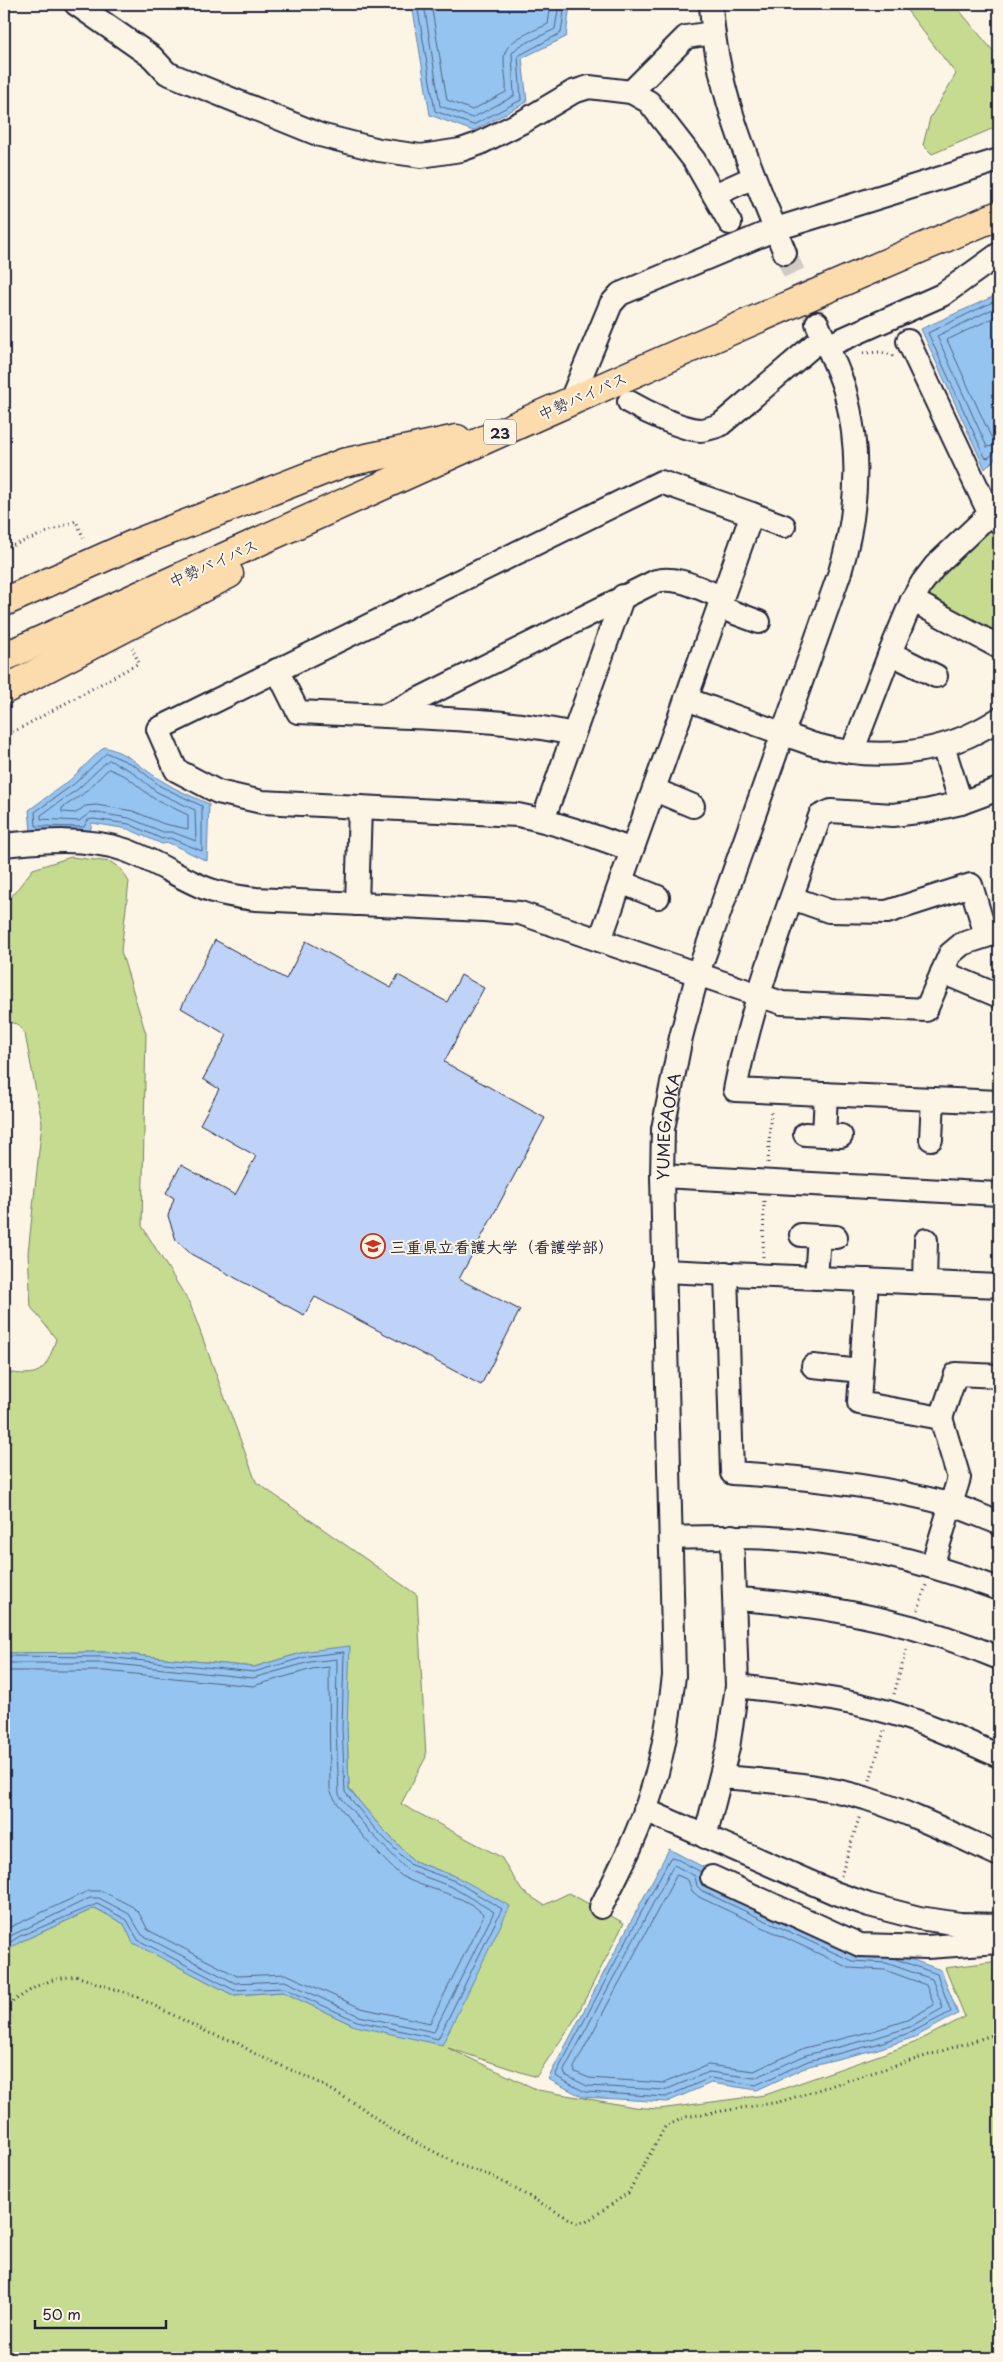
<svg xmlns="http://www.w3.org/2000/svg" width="1003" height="2362" viewBox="0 0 1003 2362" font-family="'Playpen Sans','Klee One',sans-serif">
<rect width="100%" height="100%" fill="#fcf5e5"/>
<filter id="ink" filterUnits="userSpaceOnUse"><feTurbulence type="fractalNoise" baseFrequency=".02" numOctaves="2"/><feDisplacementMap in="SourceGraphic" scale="10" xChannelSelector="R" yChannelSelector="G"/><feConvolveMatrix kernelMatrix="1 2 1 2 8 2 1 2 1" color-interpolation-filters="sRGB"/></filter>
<g filter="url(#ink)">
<g fill="#c5db90" stroke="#747e66">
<polygon points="902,4 954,4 994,52 999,47 999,126 932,154 923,145 930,118 956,74"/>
<polygon points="999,514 999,637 931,600 927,589"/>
<path d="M71 857 111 862 122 870 129 882 121 951 146 1034 142 1226 190 1304 256 1482 417 1595 426 1757 401 1804 501 1857 522 1891 544 1905 569 1893 624 1923 575 2019 536 2077 448 2048 538 2090 634 2107 659 2109 765 2095 914 2043 965 2017 945 1968 999 1961V2358H4V1952L22 1941 95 1908 124 1924 134 1943 233 1995 283 1992 355 2026 457 1877 414 1861 379 1825 349 1789 347 1728 308 1651 254 1667 105 1652 7 1653 4 1651V1372C40 1377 45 1374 56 1339L31 1307 28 1253 42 1123 25 1034 17 1024 4 1021V906L33 869Z"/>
</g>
<g fill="#95c4f0" stroke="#6783a8">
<polygon points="412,4 570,4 566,37 522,58 527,102 473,131 430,115"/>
<polygon points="999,294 999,455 985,469 921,329"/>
<path d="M104 747C132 754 141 769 164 782 178 791 194 797 209 804L207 861 169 843 162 844 128 829 92 823 90 832 31 831 29 810 70 780Z"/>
<polygon points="350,1646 347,1728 349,1789 379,1825 414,1861 457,1877 510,1906 442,2045 355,2026 283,1992 233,1995 133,1943 124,1924 95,1908 22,1941 4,1952 4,1651 8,1653 105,1652 254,1667 308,1651"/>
<path d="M669 1849C755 1895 849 1938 941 1970L958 2014 915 2037 878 2049 809 2066 757 2090 711 2083 667 2102 583 2097 548 2079Z"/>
</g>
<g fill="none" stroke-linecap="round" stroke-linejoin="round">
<g stroke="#506383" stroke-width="1">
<polyline points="417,4 435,111 473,125 521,100 518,56 561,33 565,4"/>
<polyline points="424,4 440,106 472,118 514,96 512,53 518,47 555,29 559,4"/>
<path d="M431 4 447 100 472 110 506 92C507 82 504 71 504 60 503 39 533 32 548 24L551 4"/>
<polyline points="999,299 928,333 985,457 988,458 995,452 999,452"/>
<polyline points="999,306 937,336 987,447 999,445"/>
<polyline points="999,315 947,340 991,437 999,438"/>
<polygon points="107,753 134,765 160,786 202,806 202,851 170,838 162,839 129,824 93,819 88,820 84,827 36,826 35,812 74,784"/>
<polygon points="109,760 131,771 157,792 195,810 196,841 172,832 163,832 129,818 91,812 79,821 41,819 41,815 78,789"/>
<polygon points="109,769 127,777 153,798 188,815 188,829 164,824 133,811 96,805 85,806 76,813 62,812 62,808 83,794"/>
<polyline points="4,1656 105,1657 254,1672 309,1656 344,1652 342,1728 345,1792 375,1829 411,1865 455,1881 502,1909 438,2039 357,2021 284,1988 234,1990 138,1940 127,1920 97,1904 20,1936 4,1946"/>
<polyline points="4,1663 105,1663 253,1678 310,1662 337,1659 336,1729 339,1795 371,1833 407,1870 452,1887 494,1912 434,2032 359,2016 285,1981 235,1983 142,1935 129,1914 99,1898 90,1898 4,1939"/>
<path d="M4 1671H105L253 1686 312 1669 329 1667 330 1789C332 1803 391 1871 405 1878 428 1890 467 1895 484 1915L430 2023 361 2008 286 1974 237 1976 148 1930 139 1913 133 1907 102 1891H88L4 1930"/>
<polygon points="674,1865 695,1876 697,1886 702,1891 852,1961 886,1963 932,1979 943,2008 910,2027 875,2038 806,2055 755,2078 709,2072 665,2090 587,2086 565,2075 564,2071"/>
<polyline points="701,1872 673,1857 670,1858 556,2074 557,2077 585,2092 666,2097 710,2078 756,2085 808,2061 877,2044 912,2032 951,2012 937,1974 893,1958"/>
<polygon points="677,1875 688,1880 692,1891 699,1897 849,1968 885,1970 926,1985 934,2005 907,2020 873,2031 804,2048 754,2071 708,2065 664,2083 589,2078 575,2072 574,2068"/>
</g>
</g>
<polygon fill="#bfd3f8" stroke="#22223b" points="215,940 286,979 306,941 391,988 398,975 447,1002 461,975 484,988 444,1062 545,1118 459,1279 520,1310 481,1385 315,1297 304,1315 191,1254 176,1240 168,1216 174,1198 166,1193 181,1165 235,1195 256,1156 200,1124 219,1089 203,1079 227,1035 181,1008"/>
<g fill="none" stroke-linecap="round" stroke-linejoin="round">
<polyline stroke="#d0cbc3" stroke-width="22" stroke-dasharray="22 11" stroke-linecap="butt" points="785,253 817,323"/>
<defs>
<g id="minor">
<polyline points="76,4 152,57 167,73 320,135 379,150 421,156 461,150 478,144 526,120 573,92 589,87 631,92 686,37 713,33"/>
<path d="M711 4C716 94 752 171 785 253"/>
<polyline points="631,92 649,102 694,160 730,223"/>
<polyline points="714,195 754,177"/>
<polyline points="908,341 986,506 999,522"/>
<polyline points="827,346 942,295 999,254"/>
<polyline points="571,400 611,304 620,294 776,229 999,160"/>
<path d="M629 402C646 412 681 429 700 430 706 430 714 427 720 425L823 337"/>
<polyline points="752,514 784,526"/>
<polyline points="912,600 999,647"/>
<polyline points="719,607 759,622"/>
<polyline points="890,653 936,676"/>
<polyline points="277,670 298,712 385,716"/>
<path d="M686 699 812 744C876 762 943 756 999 719"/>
<path d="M573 734C511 720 448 719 385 716L656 581C677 575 702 590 722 597"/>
<polyline points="943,746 961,803"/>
<polyline points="852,752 890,653 912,600 922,583 935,566 999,505"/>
<path d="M999 789 961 803 926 811 893 815 831 811 820 816C789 907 753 995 735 1090L999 1102"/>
<polyline points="655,790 693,806"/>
<polyline points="543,820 623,596"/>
<path d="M4 845C43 841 86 837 125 850 151 859 175 875 200 886 218 894 237 897 256 899L484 910 520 913 782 1003 926 1010 950 954 962 944 999 932"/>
<polyline points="621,882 658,897"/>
<polyline points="792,898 829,911 887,912 971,885 986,935"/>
<polyline points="357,904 360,807"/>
<path d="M600 940 752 514 661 482 158 729 176 770 218 792 262 802 518 815C558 823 594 836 632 850"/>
<polyline points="942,972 999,996"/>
<polyline points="805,1134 841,1136"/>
<polyline points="824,1135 826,1094"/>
<polyline points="931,1139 933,1099"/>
<polyline points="662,1176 999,1194"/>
<polyline points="801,1235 836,1237"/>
<polyline points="663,1271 999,1286"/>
<path d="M726 1273 732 1473C805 1477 877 1485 949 1504 966 1509 983 1517 999 1523"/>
<polyline points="816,1278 819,1236"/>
<polyline points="867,1280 859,1403 941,1418 959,1478 932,1566"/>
<polyline points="925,1283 926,1240"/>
<polyline points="813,1366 861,1371"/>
<polyline points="941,1418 956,1374 999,1376"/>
<path d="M671 1538C704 1537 737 1536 770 1538 849 1542 926 1562 999 1589"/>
<path d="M735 1599C827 1604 915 1622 999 1658"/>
<path d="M737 1686C788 1692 839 1698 888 1712 927 1723 963 1740 999 1756"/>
<path d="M721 1777C769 1781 818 1784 865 1798 911 1813 955 1835 999 1855"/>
<polyline points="645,1810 835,1893 869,1905 919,1918 960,1924 999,1925"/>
<polyline points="705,1837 728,1748 737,1686 732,1536"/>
<polyline points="712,1877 860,1945 927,1947 999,1942"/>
<path id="s1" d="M601 1907C619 1871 638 1835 650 1796 663 1757 669 1716 674 1676L662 1176 663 1129 681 1037 698 973 840 572C858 512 861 451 845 391 838 367 826 345 817 323"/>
</g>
<g id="highway">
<polyline points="4,602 134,544 343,463 457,439"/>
<path d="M4 657C335 507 665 356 999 215"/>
<polyline points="4,690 229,574"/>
</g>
</defs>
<use href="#minor" stroke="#22223b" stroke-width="26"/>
<use href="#highway" stroke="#22223b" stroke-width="31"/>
<g stroke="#22223b" stroke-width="3" stroke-dasharray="1 4" stroke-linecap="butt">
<polyline points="863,353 881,352 894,356"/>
<polyline points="4,549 76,521 84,539"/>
<polyline points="4,737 139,663 132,648"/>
<polyline points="768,1163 771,1109"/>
<polyline points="763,1257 764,1201"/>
<polyline points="918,1610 926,1585"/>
<polyline points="894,1694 907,1647"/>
<polyline points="870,1780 884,1731"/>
<polyline points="841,1876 860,1815"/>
<polyline points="4,2007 37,1986 55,1979 76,1976 137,1997 209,2033 236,2042 257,2055 316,2081 361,2107 390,2129 462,2166 492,2176 577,2223 586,2222 628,2193 665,2127 685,2117 779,2102 999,2033"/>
</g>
<use href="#minor" stroke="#fcf5e5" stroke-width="22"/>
<use href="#highway" stroke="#fcdcac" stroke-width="28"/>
</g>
</g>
<defs>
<symbol id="university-ring" viewBox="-11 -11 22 22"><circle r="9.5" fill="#fcf5e5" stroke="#c8321e" stroke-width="1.5"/><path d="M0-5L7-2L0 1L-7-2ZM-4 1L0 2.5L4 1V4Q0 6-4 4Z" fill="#c8321e"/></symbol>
</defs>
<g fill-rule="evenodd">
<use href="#university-ring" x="359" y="1232" width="28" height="28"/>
</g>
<g text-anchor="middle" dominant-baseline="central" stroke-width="4" stroke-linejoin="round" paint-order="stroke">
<rect fill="#fcf5e5" stroke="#63616e" stroke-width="1" x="484" y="419.5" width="32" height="25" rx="4"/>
<g font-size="15" font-weight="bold" fill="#22223b">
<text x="500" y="432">23</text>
</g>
<g font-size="16" fill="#22223b" stroke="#fcf5e5">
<text transform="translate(582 395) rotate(-24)">中勢バイパス</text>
<text transform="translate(213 562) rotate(-24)">中勢バイパス</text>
<text stroke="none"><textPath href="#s1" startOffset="794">YUMEGAOKA</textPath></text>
</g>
<g font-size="16" font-weight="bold" fill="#22223b" stroke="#fcf5e5" text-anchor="start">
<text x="390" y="1246">三重県立看護大学（看護学部）</text>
</g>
</g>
<rect width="1003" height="2362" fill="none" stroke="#fcf5e5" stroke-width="20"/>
<rect x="10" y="10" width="983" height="2342" fill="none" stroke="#22223b" stroke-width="2" filter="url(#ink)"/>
<path d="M35 2320v8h131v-8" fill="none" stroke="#22223b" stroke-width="2.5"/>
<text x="42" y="2320" font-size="15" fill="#22223b" stroke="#fcf5e5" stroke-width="4" paint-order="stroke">50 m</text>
</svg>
